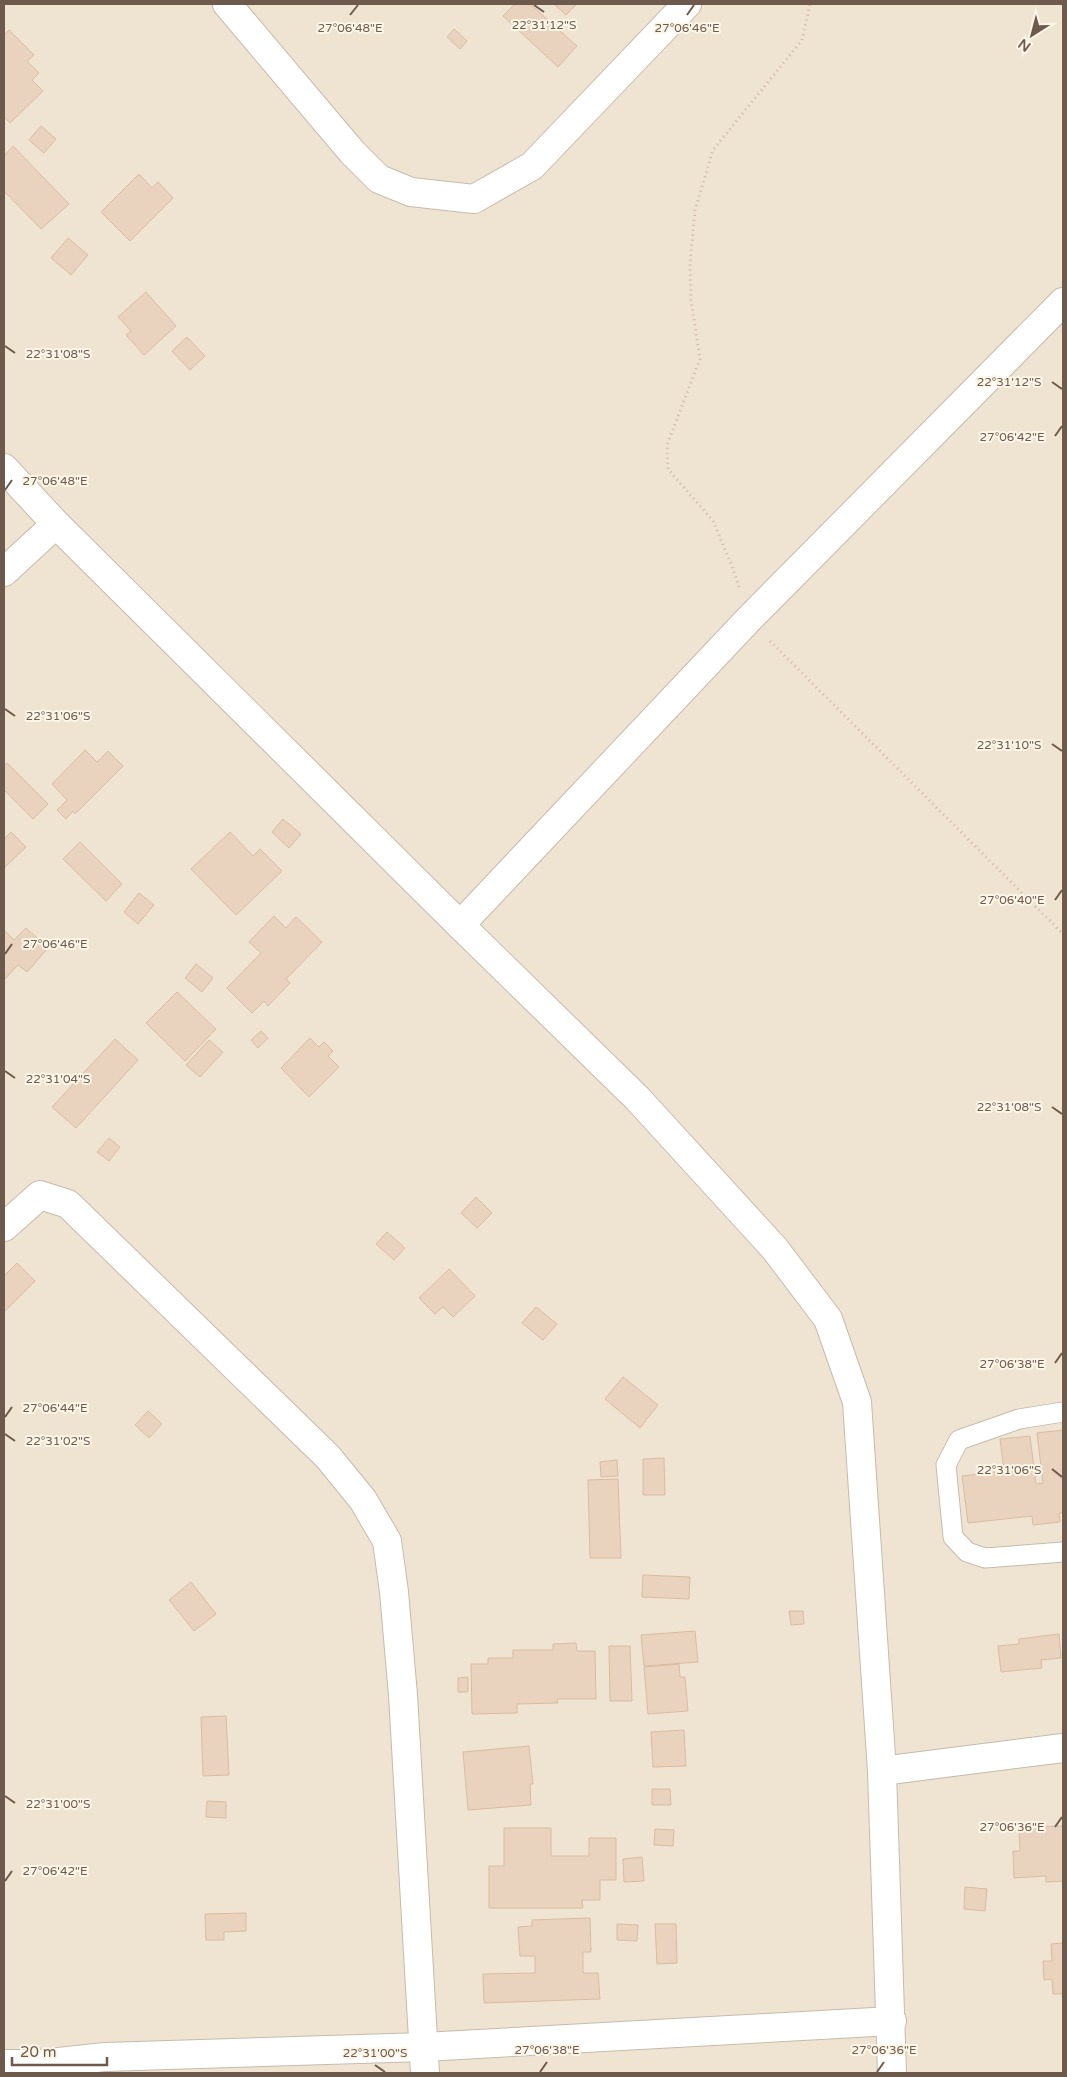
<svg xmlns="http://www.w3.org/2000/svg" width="1067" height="2077" viewBox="0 0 1067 2077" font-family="'Varela Round',sans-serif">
<rect width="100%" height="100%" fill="#f8f2e3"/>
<rect fill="#efe4d2" x="4" y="4" width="1059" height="2069"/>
<g fill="#ead3be" stroke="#dabba1">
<polygon points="515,4 530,4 577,46 558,67 503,16"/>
<polygon points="554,4 577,4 566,15"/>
<polygon points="454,29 467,41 460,49 447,37"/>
<polygon points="9,30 34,55 27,61 39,73 32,80 43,91 10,123 4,117 4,35"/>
<polygon points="41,126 56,139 44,153 29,140"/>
<polygon points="13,146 69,204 41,229 4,191 4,156"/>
<polygon points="139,174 152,188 158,182 173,198 130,241 101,212"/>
<polygon points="68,238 88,255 71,275 51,258"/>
<polygon points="146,292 176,326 144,355 126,335 131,331 118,317"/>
<polygon points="187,337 205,356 190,370 172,351"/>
<polygon points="85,750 97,762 108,751 123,766 75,814 73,811 66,819 57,810 67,800 52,784"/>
<polygon points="7,763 48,804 33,819 4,790 4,766"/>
<polygon points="283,819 301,834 289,848 272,832"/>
<polygon points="11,832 26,847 4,868 4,839"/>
<polygon points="230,832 253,856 260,849 282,871 236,915 191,869"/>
<polygon points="80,842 122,884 106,901 63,859"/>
<polygon points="139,893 154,905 138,924 124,912"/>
<polygon points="274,916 286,928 296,917 322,942 286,979 290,983 268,1006 264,1001 252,1013 227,988 261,953 249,942"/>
<polygon points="26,928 48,948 27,972 18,965 4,980 4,930 14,940"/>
<polygon points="196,964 213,978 202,992 185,978"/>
<polygon points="177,992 216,1029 185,1061 146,1023"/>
<polygon points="261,1031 268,1038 258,1048 251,1040"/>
<polygon points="310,1038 319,1047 324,1042 333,1051 328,1056 339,1067 309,1097 281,1068"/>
<polygon points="115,1039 138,1060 76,1128 52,1107"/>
<polygon points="209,1040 223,1052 200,1077 186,1065"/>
<polygon points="109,1138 120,1147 109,1161 97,1152"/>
<polygon points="476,1197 492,1213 477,1228 461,1213"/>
<polygon points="387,1232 405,1248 394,1260 376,1244"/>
<polygon points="17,1263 35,1281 4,1312 4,1276"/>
<polygon points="449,1269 475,1296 453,1317 443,1307 435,1314 419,1298"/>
<polygon points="536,1307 557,1324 543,1340 522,1323"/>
<polygon points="623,1377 658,1405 640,1428 605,1399"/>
<polygon points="148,1411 162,1424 149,1438 135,1425"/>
<polygon points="1063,1430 1063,1513 1059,1513 1060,1522 1033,1525 1032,1516 968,1523 962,1476 1004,1471 1000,1439 1030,1436 1036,1484 1043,1483 1037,1433"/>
<polygon points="664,1458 665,1495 643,1495 643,1459"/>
<polygon points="617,1460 618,1476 601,1477 600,1462"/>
<polygon points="618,1479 621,1558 590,1558 588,1480"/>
<polygon points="643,1575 690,1577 689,1599 642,1597"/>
<polygon points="191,1582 216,1614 194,1631 169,1600"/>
<polygon points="789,1611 803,1611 804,1624 791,1625"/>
<polygon points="695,1631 698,1662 644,1666 641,1635"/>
<polygon points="1059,1634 1061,1658 1041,1660 1042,1668 1001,1672 998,1646 1019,1644 1019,1639"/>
<polygon points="576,1643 577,1651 595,1651 596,1699 557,1699 558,1703 517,1704 517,1713 472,1714 471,1664 488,1664 488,1658 513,1658 513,1650 553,1650 553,1644"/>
<polygon points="609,1646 630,1646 632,1701 610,1701"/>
<polygon points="679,1664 680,1677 685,1677 688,1711 648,1714 644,1667"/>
<polygon points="468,1677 468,1692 458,1692 458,1678"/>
<polygon points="226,1716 229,1775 203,1776 201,1717"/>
<polygon points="684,1730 686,1766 653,1767 651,1732"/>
<polygon points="529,1746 533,1784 530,1784 531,1805 468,1810 463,1752"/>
<polygon points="652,1789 670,1789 671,1805 652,1805"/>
<polygon points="207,1801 226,1802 226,1818 206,1817"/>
<polygon points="1063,1826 1063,1881 1046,1882 1046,1876 1014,1878 1013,1851 1020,1851 1019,1827"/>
<polygon points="504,1828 551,1828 551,1856 589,1856 589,1838 616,1838 616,1880 600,1880 600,1900 582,1900 583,1908 489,1908 489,1866 504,1866"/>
<polygon points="655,1829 674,1830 673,1846 654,1845"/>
<polygon points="642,1857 644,1881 624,1882 623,1859"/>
<polygon points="965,1887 987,1889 985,1911 964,1909"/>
<polygon points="246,1913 246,1931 224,1932 224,1940 206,1940 205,1914"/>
<polygon points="590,1918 591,1952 583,1952 583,1973 598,1973 600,1999 484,2003 483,1974 535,1973 535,1956 520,1956 518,1927 532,1926 532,1920"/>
<polygon points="617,1924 638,1925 637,1941 617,1940"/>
<polygon points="655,1924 676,1924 677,1963 657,1964"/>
<polygon points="1063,1943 1063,1994 1053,1994 1052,1979 1044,1980 1043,1961 1052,1961 1051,1944"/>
</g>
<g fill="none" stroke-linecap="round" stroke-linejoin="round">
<defs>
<polyline id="service" points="1063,1412 1019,1419 959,1440 946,1465 953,1537 967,1552 985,1558 1063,1552"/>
<g id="minor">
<polyline points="227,4 352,152 379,179 411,192 474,199 532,166 687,4"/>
<polyline points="4,468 56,524 460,925 638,1099 775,1249 828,1319 857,1402 882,1771 892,2073"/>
<polyline points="4,572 56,524"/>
<polyline points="460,925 749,619 1063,302"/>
<polyline points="4,1227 40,1195 68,1204 328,1457 363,1500 387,1541 394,1592 403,1695 425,2073"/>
<polyline points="882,1771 1063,1748"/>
<polyline points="4,2064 40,2064 105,2057 424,2047 892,2021"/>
</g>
</defs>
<use href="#service" stroke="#c7baab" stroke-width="21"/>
<use href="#minor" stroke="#c7baab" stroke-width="30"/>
<g stroke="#ceb6a2" stroke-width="3" stroke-dasharray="1 4" stroke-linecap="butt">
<polyline points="739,587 732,566 713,521 668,469 667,445 700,359 691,300 690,263 695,210 713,150 802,40 810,4"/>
<polyline points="770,641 1063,934"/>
</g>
<use href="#service" stroke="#fff" stroke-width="19"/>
<use href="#minor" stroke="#fff" stroke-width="28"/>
</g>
<path fill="none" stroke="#6d5a4c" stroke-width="2" d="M534 5 544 12M350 15 358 5M687 15 694 5M5 346 15 353M1052 382 1062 389M1055 436 1062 426M5 490 12 480M5 709 15 716M1052 744 1062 751M1055 900 1062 890M5 954 12 944M5 1071 15 1078M1052 1107 1062 1114M1055 1363 1062 1353M5 1417 12 1407M5 1434 15 1441M1052 1469 1062 1477M5 1796 15 1803M1055 1827 1062 1817M5 1881 12 1871M375 2065 385 2072M540 2072 547 2062M877 2072 884 2062"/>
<g font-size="12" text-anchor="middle" fill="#6d5a4c" stroke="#fcf6e8" stroke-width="4" stroke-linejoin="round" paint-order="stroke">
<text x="544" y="29">22°31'12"S</text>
<text x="687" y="32">27°06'46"E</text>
<text x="350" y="32">27°06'48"E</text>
<text x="58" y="358">22°31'08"S</text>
<text x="1009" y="386">22°31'12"S</text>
<text x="1012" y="441">27°06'42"E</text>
<text x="55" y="485">27°06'48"E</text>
<text x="58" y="720">22°31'06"S</text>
<text x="1009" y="749">22°31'10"S</text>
<text x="1012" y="904">27°06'40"E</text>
<text x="55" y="948">27°06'46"E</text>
<text x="58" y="1083">22°31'04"S</text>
<text x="1009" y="1111">22°31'08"S</text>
<text x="1012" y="1368">27°06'38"E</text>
<text x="55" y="1412">27°06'44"E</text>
<text x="58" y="1445">22°31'02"S</text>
<text x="1009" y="1474">22°31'06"S</text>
<text x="58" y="1808">22°31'00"S</text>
<text x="1012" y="1831">27°06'36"E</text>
<text x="55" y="1875">27°06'42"E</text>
<text x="547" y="2054">27°06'38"E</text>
<text x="884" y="2054">27°06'36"E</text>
<text x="375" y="2057">22°31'00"S</text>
</g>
<rect width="1067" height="2077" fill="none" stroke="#6d5a4c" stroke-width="10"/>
<g transform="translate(1032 35) rotate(216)" stroke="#fcf6e8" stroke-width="4" paint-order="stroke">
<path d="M0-4L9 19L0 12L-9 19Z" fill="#6d5a4c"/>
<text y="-8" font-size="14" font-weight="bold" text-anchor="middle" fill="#6d5a4c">N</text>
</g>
<path d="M12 2057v8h95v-8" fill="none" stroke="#6d5a4c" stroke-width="2.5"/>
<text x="20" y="2057" font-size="15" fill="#6d5a4c" stroke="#fcf6e8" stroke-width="4" paint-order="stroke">20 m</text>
</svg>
